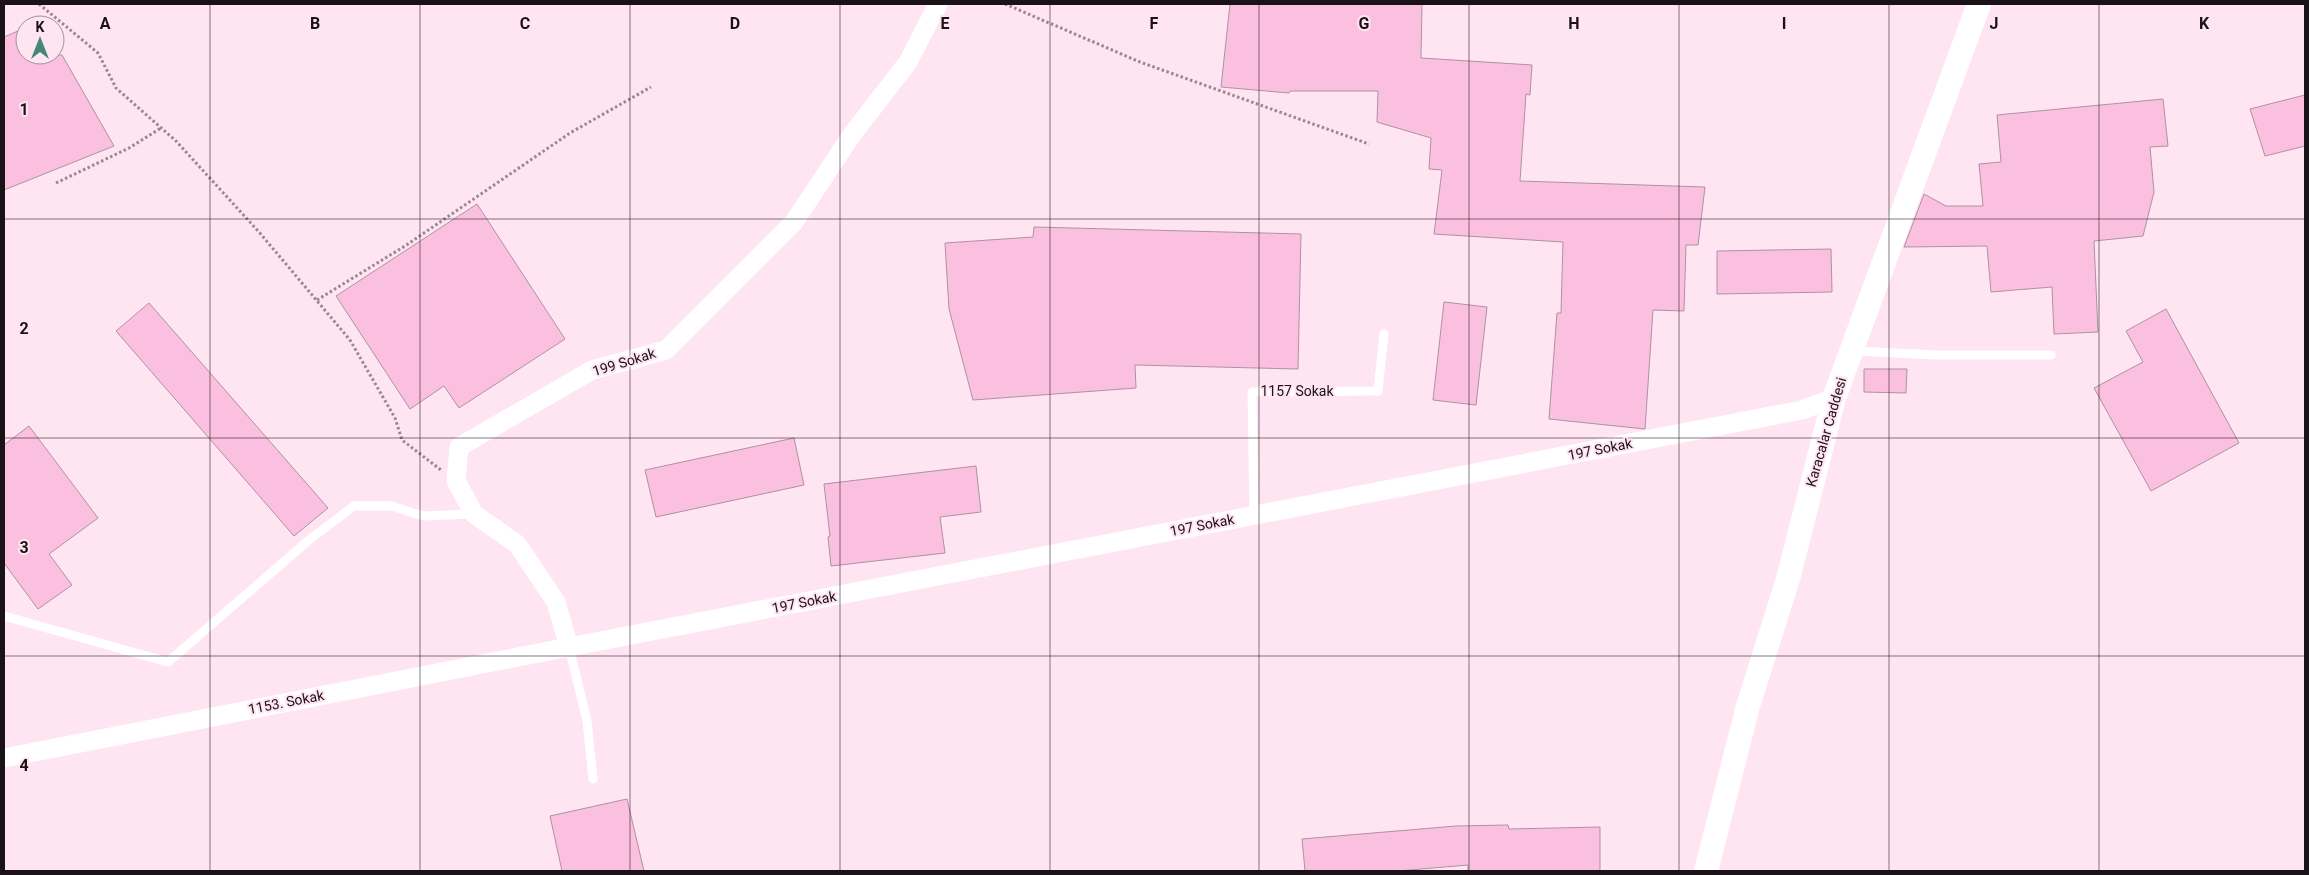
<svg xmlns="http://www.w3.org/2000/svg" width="2309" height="875" viewBox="0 0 2309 875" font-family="Roboto,sans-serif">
<rect width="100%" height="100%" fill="#ffe4f1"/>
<g fill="#fbc0df" stroke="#ac939f">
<polygon points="1230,4 1422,4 1421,58 1532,65 1530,95 1526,94 1520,181 1705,187 1698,245 1686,245 1684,311 1653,310 1645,429 1549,419 1557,313 1561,313 1563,242 1434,234 1442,170 1429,169 1431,138 1377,122 1378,91 1290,91 1289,93 1221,87"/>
<polygon points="25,28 25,55 62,55 114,146 4,190 4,37"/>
<polygon points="2305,95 2305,146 2265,156 2250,109"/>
<polygon points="2163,99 2168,146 2150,147 2154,192 2143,236 2094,241 2098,332 2054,334 2052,287 1991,292 1987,246 1904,247 1924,194 1946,206 1983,206 1979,164 2001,162 1997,115"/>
<polygon points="477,204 565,339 459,408 444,386 410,409 336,296"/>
<polygon points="1034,227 1301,234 1298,369 1135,365 1136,388 973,400 949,309 945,243 1033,237"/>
<polygon points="1831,249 1832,292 1717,294 1717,251"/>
<polygon points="1444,302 1487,307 1476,405 1433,400"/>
<polygon points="149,303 328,508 294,536 116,331"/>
<polygon points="2166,309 2239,443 2151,491 2094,388 2143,362 2126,331"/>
<polygon points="1864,369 1907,369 1906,393 1864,392"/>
<polygon points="29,426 98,518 49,554 72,585 38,609 4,563 4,445"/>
<polygon points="794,438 804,485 656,517 645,470"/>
<polygon points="976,466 981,512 940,517 945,553 831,566 828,537 830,536 824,484"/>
<polygon points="627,799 644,871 562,871 550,816"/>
<polygon points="1508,825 1509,829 1600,827 1600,871 1468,871 1468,865 1398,871 1305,871 1302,839 1456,826"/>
</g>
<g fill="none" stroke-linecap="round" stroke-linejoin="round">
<g stroke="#9a8791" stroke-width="3" stroke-dasharray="2.5 2.5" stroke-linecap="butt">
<polyline points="39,4 98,53 116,88 176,141 259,232 350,340 395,418 402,440 441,470"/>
<polyline points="1005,4 1140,62 1369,144"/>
<polyline points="56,183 129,148 161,128"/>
<polyline points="317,300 405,246 570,133 651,87"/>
</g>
<g stroke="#fff" stroke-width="9">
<polyline points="1854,351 1936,355 2051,355"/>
<polyline points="1254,515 1252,392 1378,391 1384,334"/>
<polyline points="4,616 168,662 309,540 354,506 392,506 423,516 474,514"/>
<polyline points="569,647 587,721 593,779"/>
</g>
<g stroke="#fff" stroke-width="19">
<polyline points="569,647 556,602 517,544 474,514 456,481 459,447 592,370 666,350 794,222 851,136 908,62 938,4"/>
<polyline points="4,758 569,647 1802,410 1834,398"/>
</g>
<polyline stroke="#fff" stroke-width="24" points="1706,871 1748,706 1788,579 1834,398 1979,4"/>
</g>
<path fill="none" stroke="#1b1217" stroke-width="1" stroke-opacity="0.55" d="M210 4V871M420 4V871M630 4V871M840 4V871M1050 4V871M1259 4V871M1469 4V871M1679 4V871M1889 4V871M2099 4V871M4 219H2305M4 438H2305M4 656H2305"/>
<g text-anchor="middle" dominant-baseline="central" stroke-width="4" stroke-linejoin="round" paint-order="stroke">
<g font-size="14" fill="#1b1217" stroke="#ffe4f1">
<text transform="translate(624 362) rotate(-17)">199 Sokak</text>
<text x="1297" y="391">1157 Sokak</text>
<text transform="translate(1826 432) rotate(-74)">Karacalar Caddesi</text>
<text transform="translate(1600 449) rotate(-11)">197 Sokak</text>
<text transform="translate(1202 525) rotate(-11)">197 Sokak</text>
<text transform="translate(804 602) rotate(-11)">197 Sokak</text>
<text transform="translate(286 702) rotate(-11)">1153. Sokak</text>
</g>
</g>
<g font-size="16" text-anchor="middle" font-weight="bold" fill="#1b1217" stroke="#ffe4f1" stroke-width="4" stroke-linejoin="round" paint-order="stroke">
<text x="105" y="29">A</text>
<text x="315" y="29">B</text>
<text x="525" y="29">C</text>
<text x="735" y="29">D</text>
<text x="945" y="29">E</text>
<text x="1154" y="29">F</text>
<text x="1364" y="29">G</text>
<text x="1574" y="29">H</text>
<text x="1784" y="29">I</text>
<text x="1994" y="29">J</text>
<text x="2204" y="29">K</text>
<text x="24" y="115">1</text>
<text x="24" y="334">2</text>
<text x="24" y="553">3</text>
<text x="24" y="771">4</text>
</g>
<rect width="2309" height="875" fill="none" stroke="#1b1217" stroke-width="10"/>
<g transform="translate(40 40)"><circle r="24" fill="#ffe4f1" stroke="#a4909a"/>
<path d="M0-4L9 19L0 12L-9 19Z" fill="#44877a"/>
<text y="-8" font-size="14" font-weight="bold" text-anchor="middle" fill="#1b1217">K</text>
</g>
</svg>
